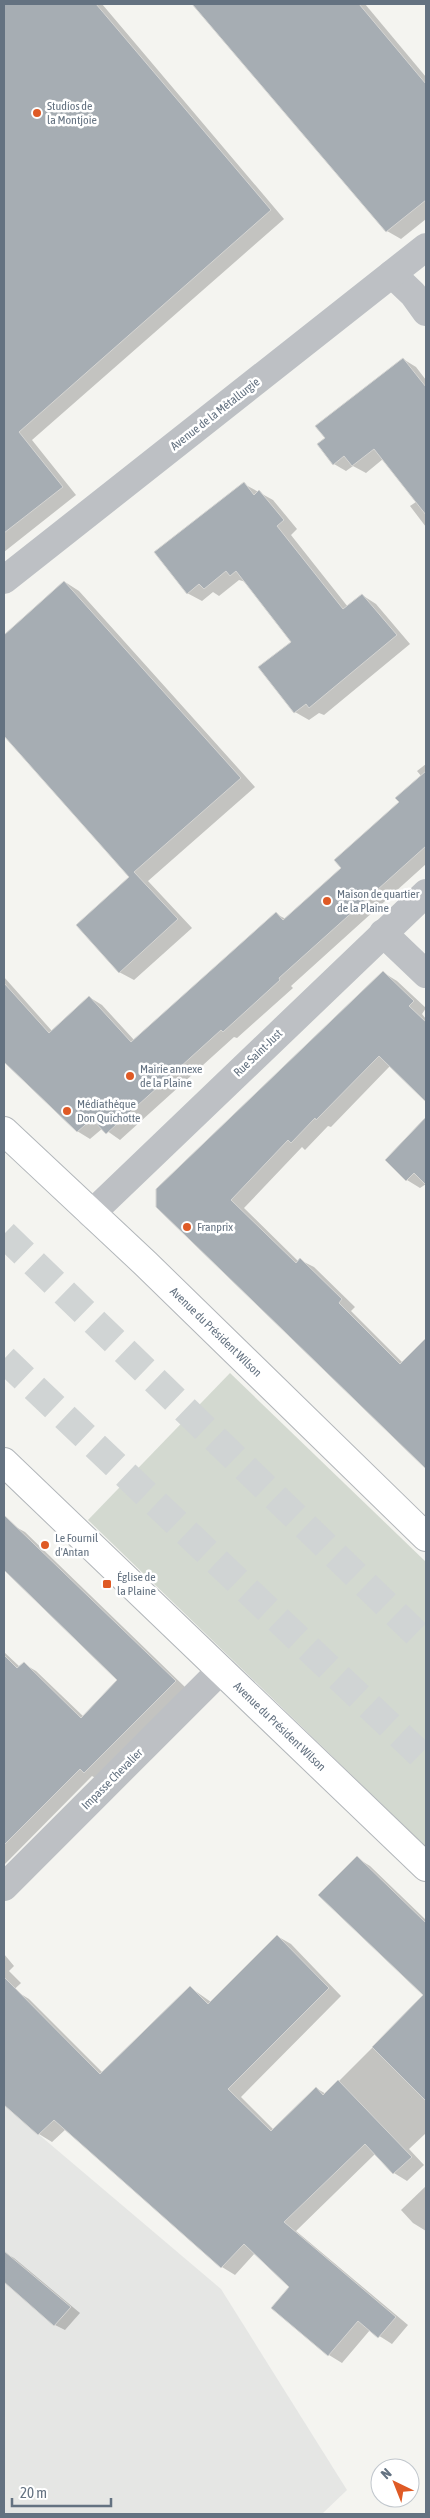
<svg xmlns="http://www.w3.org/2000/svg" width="430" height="2518" viewBox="0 0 430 2518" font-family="'Asap Condensed',sans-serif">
<rect width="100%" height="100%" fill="#f4f4f0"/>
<polygon fill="#e5e6e4" points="4,2105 221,2289 347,2490 322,2514 4,2514"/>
<polygon fill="#d3d9d0" points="230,1373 426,1562 426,1847 88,1520"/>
<g fill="#0003">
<polygon points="4,4 102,4 284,219 32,440 76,495 4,552 4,476 12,469 4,460"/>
<polygon points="194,4 365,4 426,77 426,219 401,239 387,231"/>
<polygon points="403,359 416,367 426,380 426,527 410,506 416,502 383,459 366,473 353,466 346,471 334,464 326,439"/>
<polygon points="244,484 273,500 297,529 291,535 348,607 362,595 376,604 410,644 324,715 319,713 309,720 295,712 293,642 246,582 239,580 219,596 213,592 202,601 187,593"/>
<polygon points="65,582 79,591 255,787 148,881 192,928 134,980 119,972 131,877 4,734 4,636"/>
<polygon points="426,764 426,864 291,986 293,988 237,1038 234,1037 120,1140 103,1128 90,1139 77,1131 4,1060 4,977 52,1031 89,997 102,1005 135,1041 276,914 286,919 343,869 422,777 417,771"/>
<polygon points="384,973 397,981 426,1008 422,1014 426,1019 426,1100 390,1066 331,1127 328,1126 305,1150 302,1147 244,1208 299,1262 300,1260 314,1267 355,1307 351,1311 403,1363 426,1340 426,1465 157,1207"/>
<polygon points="426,1118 426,1184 420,1188 407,1180 386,1160"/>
<polygon points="12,1525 25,1532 187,1689 97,1779 92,1776 4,1865 4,1652 20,1667 24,1664 36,1671 84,1717 119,1680 4,1569 4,1533"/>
<polygon points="357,1858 370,1866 426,1920 426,2133 409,2149 424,2165 407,2181 394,2173 375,2154 296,2231 408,2325 392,2344 370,2330 342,2363 329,2355 291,2287 255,2253 235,2275 222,2267 66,2129 52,2142 39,2134 4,2103 4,2004 16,1991 29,1999 103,2073 191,1988 211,2002 277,1936 291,1944 341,1996 241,2097 274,2130 316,2088 326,2094 425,1995"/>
<polygon points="4,1954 14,1966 9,1971 21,1983 4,1999"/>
<polygon points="426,2186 426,2231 413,2223 401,2210"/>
<polygon points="4,2253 14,2258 80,2313 65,2330 55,2325 4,2281"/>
</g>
<g fill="#a6adb3" stroke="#d5d5d3">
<polygon points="4,4 96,4 271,210 19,432 63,487 4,533"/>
<polygon points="192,4 359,4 426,84 426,200 386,232"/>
<polygon points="403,358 426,387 426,515 374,449 352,466 344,456 333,465 317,444 325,438 315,426"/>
<polygon points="244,482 254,495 259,490 284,520 277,526 343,609 362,594 397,635 309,708 306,704 294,713 258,667 291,642 236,571 230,576 226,571 204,589 199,584 187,594 154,552"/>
<polygon points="64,581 241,778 134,872 178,919 119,973 76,925 129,877 4,736 4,635"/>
<polygon points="426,771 426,846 279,978 280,980 223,1032 221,1030 106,1134 92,1119 77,1132 4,1062 4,983 49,1033 89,996 131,1042 276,912 283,920 341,868 334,860 399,802 395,798"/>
<polygon points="383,971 414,1001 409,1006 426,1022 426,1102 379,1056 316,1120 315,1118 291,1143 288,1140 231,1200 296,1263 300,1258 342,1299 339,1303 400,1364 426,1338 426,1469 156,1207 156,1189"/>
<polygon points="426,1117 426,1185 414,1173 406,1181 385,1160"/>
<polygon points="4,1515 176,1681 84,1773 80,1769 4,1845 4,1655 17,1668 24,1662 81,1718 117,1680 4,1570"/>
<polygon points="357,1856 426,1923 426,2101 372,2047 423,1995 318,1895"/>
<polygon points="277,1935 329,1988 228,2089 271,2131 316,2087 323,2095 338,2080 412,2157 393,2174 365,2144 284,2222 396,2317 378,2338 358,2321 328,2356 271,2308 289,2287 244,2244 221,2268 54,2120 38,2135 4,2105 4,1977 100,2074 190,1986 208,2004"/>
<polygon points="4,2251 71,2307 54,2326 4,2282"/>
</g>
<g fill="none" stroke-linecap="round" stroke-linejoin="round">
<g stroke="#d0d4d4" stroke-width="28" stroke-dasharray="28 14" stroke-linecap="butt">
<polyline points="4,1234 426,1643"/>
<polyline points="4,1359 426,1760"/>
</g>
<defs>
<g id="primary">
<path id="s1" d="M4 1131 146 1264 426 1537"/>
<path id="s2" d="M4 1462 426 1867"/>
</g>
</defs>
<use href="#primary" stroke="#b2b6ba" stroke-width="30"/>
<g stroke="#bdc0c4" stroke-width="28">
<polyline points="392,274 413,294 426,312"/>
<polyline points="4,580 426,247"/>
<polyline points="383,933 426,974"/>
<polyline points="91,1214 426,893"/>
<polyline points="4,1887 221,1670"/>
</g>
<use href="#primary" stroke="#fff" stroke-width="28"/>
</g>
<g fill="#df5a25" stroke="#fff" stroke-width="2">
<circle cx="37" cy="113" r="5"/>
<circle cx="327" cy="901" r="5"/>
<circle cx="130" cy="1076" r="5"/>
<circle cx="67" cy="1111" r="5"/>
<circle cx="187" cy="1227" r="5"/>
<circle cx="45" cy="1545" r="5"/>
<rect x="102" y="1579" width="10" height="10" rx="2.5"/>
</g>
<g text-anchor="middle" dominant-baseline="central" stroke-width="5" stroke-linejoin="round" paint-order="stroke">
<g font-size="12" fill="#647281" stroke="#fff" text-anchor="start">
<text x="47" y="106">Studios de<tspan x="47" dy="14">la Montjoie</tspan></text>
<text x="337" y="894">Maison de quartier<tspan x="337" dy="14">de la Plaine</tspan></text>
<text x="140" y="1069">Mairie annexe<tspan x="140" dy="14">de la Plaine</tspan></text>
<text x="77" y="1104">Médiathèque<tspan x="77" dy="14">Don Quichotte</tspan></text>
<text x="197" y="1227">Franprix</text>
<text x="55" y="1538">Le Fournil<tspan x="55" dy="14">d'Antan</tspan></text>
<text x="117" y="1577">Église de<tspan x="117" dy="14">la Plaine</tspan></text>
</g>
<g font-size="12" fill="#647281" stroke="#fff">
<text transform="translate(215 414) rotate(-38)">Avenue de la Métallurgie</text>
<text transform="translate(258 1053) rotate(-44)">Rue Saint-Just</text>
<text stroke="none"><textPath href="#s1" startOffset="292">Avenue du Président Wilson</textPath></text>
<text stroke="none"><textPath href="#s2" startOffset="382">Avenue du Président Wilson</textPath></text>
<text transform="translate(112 1779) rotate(-45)">Impasse Chevalier</text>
</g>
</g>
<rect width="430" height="2518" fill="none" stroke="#647281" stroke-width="10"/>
<g transform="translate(395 2483) rotate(317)"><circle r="24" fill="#ffffff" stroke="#c1c7cd"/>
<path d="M0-4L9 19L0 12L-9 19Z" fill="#df5a25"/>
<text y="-8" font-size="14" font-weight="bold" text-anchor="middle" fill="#647281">N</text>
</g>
<path d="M12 2498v8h99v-8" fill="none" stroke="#647281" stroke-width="2.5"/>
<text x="20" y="2498" font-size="15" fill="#647281" stroke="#ffffff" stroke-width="4" paint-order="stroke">20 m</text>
</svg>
